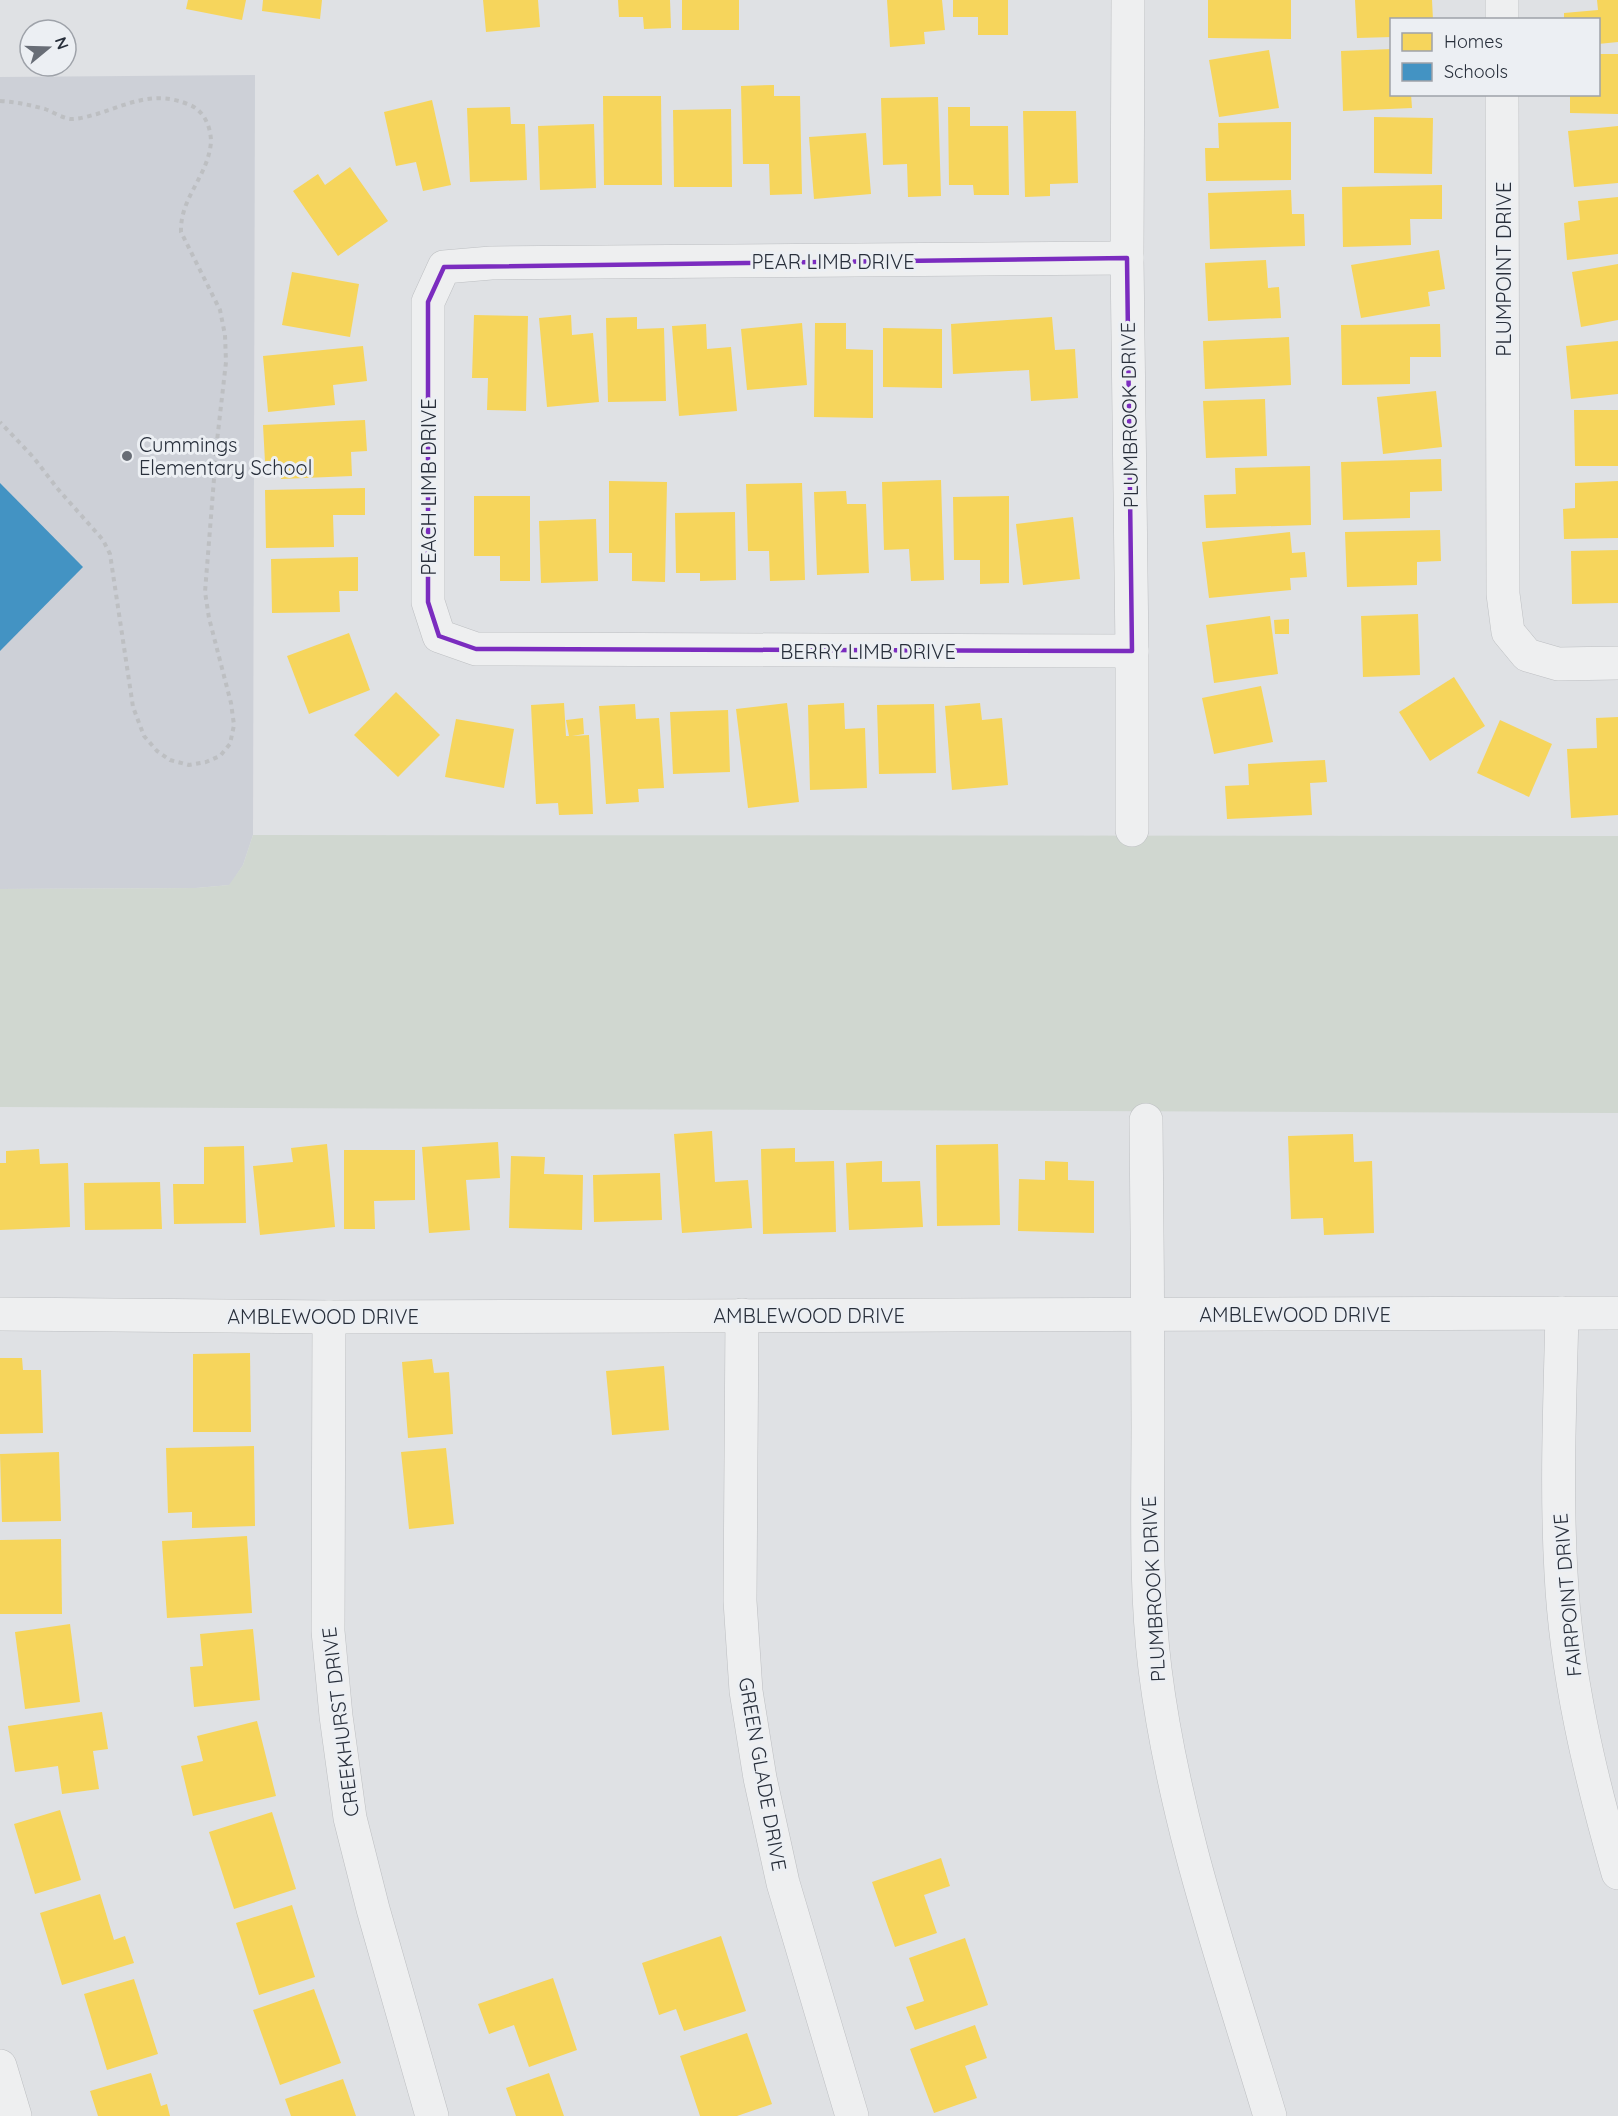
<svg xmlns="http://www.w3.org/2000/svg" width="1618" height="2116" viewBox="0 0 1618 2116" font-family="Quicksand,sans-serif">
<rect width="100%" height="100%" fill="#dfe1e4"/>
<polygon fill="#cdd0d7" points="255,75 253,835 243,865 230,885 196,888 0,889 0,77"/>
<polygon fill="#d0d7d0" points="253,835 1618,836 1618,1113 0,1107 0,889 196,888 229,885 243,865"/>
<g fill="#f6d55c">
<polygon points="188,0 246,0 242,20 186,9"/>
<polygon points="263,0 322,0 320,19 262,11"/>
<polygon points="483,0 538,0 540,27 486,32"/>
<polygon points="618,0 670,0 671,28 644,29 643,17 619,17"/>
<rect x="682" y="0" width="57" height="30"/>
<polygon points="887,0 942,0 945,30 924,32 925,44 890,47"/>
<polygon points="953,0 1008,0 1008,35 978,35 978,17 953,17"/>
<polygon points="1208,0 1291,0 1291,39 1208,38"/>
<polygon points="1355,0 1432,0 1433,20 1392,20 1392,37 1357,38"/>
<polygon points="1597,0 1618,0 1618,42 1598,44 1598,20 1564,20 1564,13 1598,10"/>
<polygon points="1392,49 1392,94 1411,94 1412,108 1343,111 1341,51"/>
<polygon points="1269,50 1279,108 1219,117 1209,60"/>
<polygon points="1598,54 1618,54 1618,114 1570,113 1570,94 1598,94"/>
<polygon points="774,85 774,96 800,96 802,194 770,195 769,164 743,164 741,86"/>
<polygon points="603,96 661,96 662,185 604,185"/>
<polygon points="938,97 941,196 908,197 907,164 883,165 881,98"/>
<polygon points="432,100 451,185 423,191 416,162 396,166 384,112"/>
<polygon points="510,107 511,124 525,124 527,180 470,182 467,108"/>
<polygon points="948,107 970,107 970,126 1008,126 1009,195 974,195 973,185 949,185"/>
<polygon points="731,109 732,187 674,187 673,110"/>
<polygon points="1023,111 1076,111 1078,183 1050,184 1050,196 1025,197"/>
<polygon points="1374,117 1433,118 1432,174 1374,173"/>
<polygon points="1291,122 1291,180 1206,181 1205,148 1219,148 1218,123"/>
<polygon points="594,124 596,188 540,190 538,126"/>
<polygon points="1618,126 1618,183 1574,187 1568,131"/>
<polygon points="866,133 871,194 814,199 809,137"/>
<polygon points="350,167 388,221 338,256 293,191 318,174 325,185"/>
<polygon points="1442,185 1442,219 1410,219 1411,245 1343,247 1342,187"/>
<polygon points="1291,190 1292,214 1304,214 1305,246 1210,249 1208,193"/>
<polygon points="1618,197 1618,254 1567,260 1564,223 1580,220 1578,201"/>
<polygon points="1439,250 1445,289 1428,292 1430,306 1361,318 1351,265"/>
<polygon points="1266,260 1268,288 1279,287 1281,318 1208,321 1205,263"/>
<polygon points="1618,264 1618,320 1581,327 1572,272"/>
<polygon points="292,272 359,284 350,337 282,325"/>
<polygon points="474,315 528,316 526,411 487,410 488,378 472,378"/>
<polygon points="571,315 572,335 593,333 599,402 547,407 539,318"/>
<polygon points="637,317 637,329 664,328 666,401 608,402 606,318"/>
<polygon points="1052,317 1055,350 1075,349 1078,398 1031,401 1029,370 953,374 951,324"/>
<polygon points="802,323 807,385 747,390 741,329"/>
<polygon points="815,323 846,323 846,349 873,350 873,418 814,417"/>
<polygon points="706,324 707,349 731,347 737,411 679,416 672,326"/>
<polygon points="1440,324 1441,357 1410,357 1410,384 1342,385 1341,325"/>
<polygon points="883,328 942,329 942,388 883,387"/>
<polygon points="1289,337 1291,385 1205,389 1203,341"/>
<polygon points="1618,341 1618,394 1571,399 1566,346"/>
<polygon points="363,346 367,381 333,385 335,405 268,412 263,356"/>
<polygon points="1436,391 1442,447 1383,454 1377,397"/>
<polygon points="1265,399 1267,456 1206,458 1203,401"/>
<polygon points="1574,410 1618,410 1618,466 1575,466"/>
<polygon points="365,420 367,451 351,452 352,476 281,479 280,461 265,462 263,425"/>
<polygon points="1441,459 1442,491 1410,492 1410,518 1343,520 1341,462"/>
<polygon points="1310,466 1311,525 1206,528 1204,495 1236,494 1235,468"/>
<polygon points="941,480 944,580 911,581 909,549 884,550 882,482"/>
<polygon points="609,481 667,482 665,582 632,581 632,553 609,553"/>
<polygon points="1618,481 1618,538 1564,539 1563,509 1575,508 1575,483"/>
<polygon points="802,483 805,580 770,581 769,551 748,551 746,484"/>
<polygon points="365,488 365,515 333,515 334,547 266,548 265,490"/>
<polygon points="846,491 847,504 866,504 869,573 817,575 814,492"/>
<polygon points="474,496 530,496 530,581 500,581 500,556 474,556"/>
<polygon points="1009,496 1009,583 980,584 980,560 954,560 953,497"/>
<polygon points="735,512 736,580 700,581 700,573 676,573 675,513"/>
<polygon points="1073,517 1080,579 1023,585 1016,524"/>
<polygon points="596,519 598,581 541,583 539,521"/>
<polygon points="1440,530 1441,561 1417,562 1417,585 1347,587 1345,532"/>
<polygon points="1290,532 1292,553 1305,552 1307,577 1290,578 1291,590 1209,598 1202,542"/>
<polygon points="1618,550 1618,603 1572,604 1571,551"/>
<polygon points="358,557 358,591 339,591 340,612 272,613 271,559"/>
<polygon points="1418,614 1420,675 1363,677 1361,616"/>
<polygon points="1270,616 1278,674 1214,683 1206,625"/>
<polygon points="1289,619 1289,634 1275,634 1274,620"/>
<polygon points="349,633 370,690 309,714 287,656"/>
<polygon points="1454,677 1485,726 1430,761 1399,712"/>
<polygon points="1261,686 1273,742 1214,754 1202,698"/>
<polygon points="396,692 440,735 398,777 354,735"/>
<polygon points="564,703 566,736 569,736 566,720 583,718 584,734 572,736 589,735 593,814 559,815 558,803 536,804 531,705"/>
<polygon points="787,703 799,802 748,808 736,709"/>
<polygon points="844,703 845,729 865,728 867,788 810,790 808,705"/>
<polygon points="980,703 982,720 1002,718 1008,785 952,790 945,706"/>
<polygon points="635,704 636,719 659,718 664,788 638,789 639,802 606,804 599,706"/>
<polygon points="934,704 936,773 879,774 877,705"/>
<polygon points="728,710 730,772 673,774 670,712"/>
<polygon points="1618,717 1618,815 1571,818 1567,749 1597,748 1596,718"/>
<polygon points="456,719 514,729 504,788 445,777"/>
<polygon points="1500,720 1552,744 1529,797 1477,773"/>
<polygon points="1325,760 1327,782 1310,783 1312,815 1227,819 1225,786 1249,785 1248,764"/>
<polygon points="712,1131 715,1182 748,1180 752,1228 682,1233 674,1134"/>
<polygon points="1353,1134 1354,1162 1372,1161 1374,1233 1324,1235 1323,1218 1291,1219 1288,1136"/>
<polygon points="498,1142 500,1178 466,1180 470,1230 429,1233 422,1147"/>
<polygon points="327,1144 335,1227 260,1235 253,1166 293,1162 291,1148"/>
<polygon points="998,1144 1000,1225 937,1226 936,1145"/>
<polygon points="244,1146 246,1223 174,1224 173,1184 204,1184 204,1147"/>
<polygon points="795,1148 795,1162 834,1161 836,1232 763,1234 761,1149"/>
<polygon points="39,1149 40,1164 68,1163 70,1227 0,1230 0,1163 6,1163 6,1151"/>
<polygon points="344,1150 415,1150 415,1200 374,1201 375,1229 344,1229"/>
<polygon points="511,1156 545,1157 544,1174 583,1175 582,1230 509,1228"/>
<polygon points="882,1161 882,1182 920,1181 923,1227 849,1230 846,1163"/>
<polygon points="1045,1161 1068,1162 1068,1180 1094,1181 1094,1233 1018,1231 1019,1179 1045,1180"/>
<polygon points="660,1173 662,1220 594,1222 593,1175"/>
<polygon points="160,1182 162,1229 85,1230 84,1183"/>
<polygon points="250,1353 251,1432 193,1432 193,1354"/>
<polygon points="0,1358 22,1358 23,1370 41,1370 43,1433 0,1434"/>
<polygon points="432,1359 434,1373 449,1372 453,1434 408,1438 402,1362"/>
<polygon points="664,1366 669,1430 612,1435 606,1371"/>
<polygon points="254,1446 255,1526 192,1528 192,1512 168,1513 166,1448"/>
<polygon points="446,1448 454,1524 409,1529 401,1452"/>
<polygon points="59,1452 61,1521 2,1522 0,1454"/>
<polygon points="247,1536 252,1613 167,1618 162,1541"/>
<polygon points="61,1539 62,1614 0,1614 0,1540"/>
<polygon points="70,1624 80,1702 25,1709 15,1632"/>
<polygon points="253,1629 260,1700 194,1707 190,1667 203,1666 200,1634"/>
<polygon points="102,1712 108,1749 93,1751 99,1789 62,1794 58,1766 15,1772 8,1726"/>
<polygon points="257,1721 276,1796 193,1816 181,1766 203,1761 197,1736"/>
<polygon points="60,1810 81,1880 35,1894 14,1824"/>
<polygon points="272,1812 296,1889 234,1909 209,1832"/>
<polygon points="941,1858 950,1886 924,1895 937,1933 895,1947 872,1882"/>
<polygon points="100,1894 114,1940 125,1936 134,1963 62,1985 40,1913"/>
<polygon points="292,1905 315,1977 259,1995 236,1923"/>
<polygon points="721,1936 746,2011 684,2031 676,2009 659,2015 642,1963"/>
<polygon points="965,1938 988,2005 915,2030 906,2007 924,2001 909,1958"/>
<polygon points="553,1978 577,2050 529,2067 514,2025 489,2034 478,2004"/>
<polygon points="134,1979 158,2054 107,2070 84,1994"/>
<polygon points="314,1989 341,2063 280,2085 253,2010"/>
<polygon points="975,2025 987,2058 965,2066 977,2098 934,2113 910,2049"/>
<polygon points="747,2033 772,2104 737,2116 700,2116 680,2056"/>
<polygon points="151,2073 161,2106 167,2104 170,2116 98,2116 90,2091"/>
<polygon points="549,2073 564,2116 516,2116 506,2088"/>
<polygon points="343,2079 356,2116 291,2116 285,2099"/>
</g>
<polygon fill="#4393c3" points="0,483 83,567 0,651"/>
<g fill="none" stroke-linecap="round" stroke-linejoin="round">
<defs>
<g id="minor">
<polyline points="1128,0 1127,258 1132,651 1132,830"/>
<polyline points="1502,0 1502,20"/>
<polyline points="1502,94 1503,594 1508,632 1527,655 1558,664 1618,663"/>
<polyline points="1127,258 491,263 444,267 428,302 428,602 439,636 476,649 1132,651"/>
<path d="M1146 1120C1147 1222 1148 1323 1148 1425 1148 1506 1145 1588 1155 1669 1174 1822 1226 1969 1270 2116"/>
<path d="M1562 1313C1560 1400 1556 1486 1561 1573 1566 1675 1590 1775 1618 1873"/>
<polyline points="0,1314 329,1317 1618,1313"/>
<polyline points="742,1315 740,1601 746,1691 760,1778 783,1883 852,2116"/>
<polyline points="329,1317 328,1631 336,1716 350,1818 373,1909 432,2116"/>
<polyline points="0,2066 15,2116"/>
</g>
</defs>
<use href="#minor" stroke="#bdbfc2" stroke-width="34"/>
<path stroke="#bdbfc2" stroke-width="4" stroke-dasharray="4.5 4.5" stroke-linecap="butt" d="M0 101C16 102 30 105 45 109 53 112 62 118 71 119 80 119 89 116 97 114 131 103 155 90 190 105 204 111 211 127 211 142 208 177 180 197 181 232L220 310 225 335 226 362 217 441 205 592 209 618 231 703 234 725 230 744 220 756 206 762 189 765 170 760 157 751 144 736 133 707 110 554 103 540 57 488 34 458 0 422"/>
<use href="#minor" stroke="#eeeff0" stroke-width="33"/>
</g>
<path fill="none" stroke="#7b2cbf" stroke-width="4.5" stroke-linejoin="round" d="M1127 258 1132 651 476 649 439 636 428 602V302L444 267Z"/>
<circle fill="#686d76" stroke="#eceff3" stroke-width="2" cx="127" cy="456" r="6"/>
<g text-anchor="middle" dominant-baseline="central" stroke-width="6" stroke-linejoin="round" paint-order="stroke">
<g font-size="20" fill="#282f3b" stroke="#eceff3">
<text x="833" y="261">PEAR LIMB DRIVE</text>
<text transform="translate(1503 269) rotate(-90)">PLUMPOINT DRIVE</text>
<text transform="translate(1129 415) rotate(-91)">PLUMBROOK DRIVE</text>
<text transform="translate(428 487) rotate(-90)">PEACH LIMB DRIVE</text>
<text x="868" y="651">BERRY LIMB DRIVE</text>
<text x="1295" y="1314">AMBLEWOOD DRIVE</text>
<text x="809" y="1315">AMBLEWOOD DRIVE</text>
<text x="323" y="1316">AMBLEWOOD DRIVE</text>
<text transform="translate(1153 1589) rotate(-93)">PLUMBROOK DRIVE</text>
<text transform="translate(1567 1595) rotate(-95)">FAIRPOINT DRIVE</text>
<text transform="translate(340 1722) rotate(-97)">CREEKHURST DRIVE</text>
<text transform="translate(763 1774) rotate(80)">GREEN GLADE DRIVE</text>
</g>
<g font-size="20" fill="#282f3b" stroke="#eceff3" text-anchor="start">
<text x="139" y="444">Cummings<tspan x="139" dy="23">Elementary School</tspan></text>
</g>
</g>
<rect x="1390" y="18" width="210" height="78" fill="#eceff3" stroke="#9ea2a9" stroke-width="1.5"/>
<rect x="1402" y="33" width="30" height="18" fill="#f6d55c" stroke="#9ea2a9" stroke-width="1.5"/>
<text x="1444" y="48" font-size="18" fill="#282f3b">Homes</text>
<rect x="1402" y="63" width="30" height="18" fill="#4393c3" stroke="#9ea2a9" stroke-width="1.5"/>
<text x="1444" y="78" font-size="18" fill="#282f3b">Schools</text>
<g transform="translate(48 48) rotate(71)"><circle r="28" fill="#eceff3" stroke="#9ea2a9" stroke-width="1.5"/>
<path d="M0-4.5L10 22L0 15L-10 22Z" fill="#686d76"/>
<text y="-9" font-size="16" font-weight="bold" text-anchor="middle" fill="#282f3b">N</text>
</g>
</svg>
